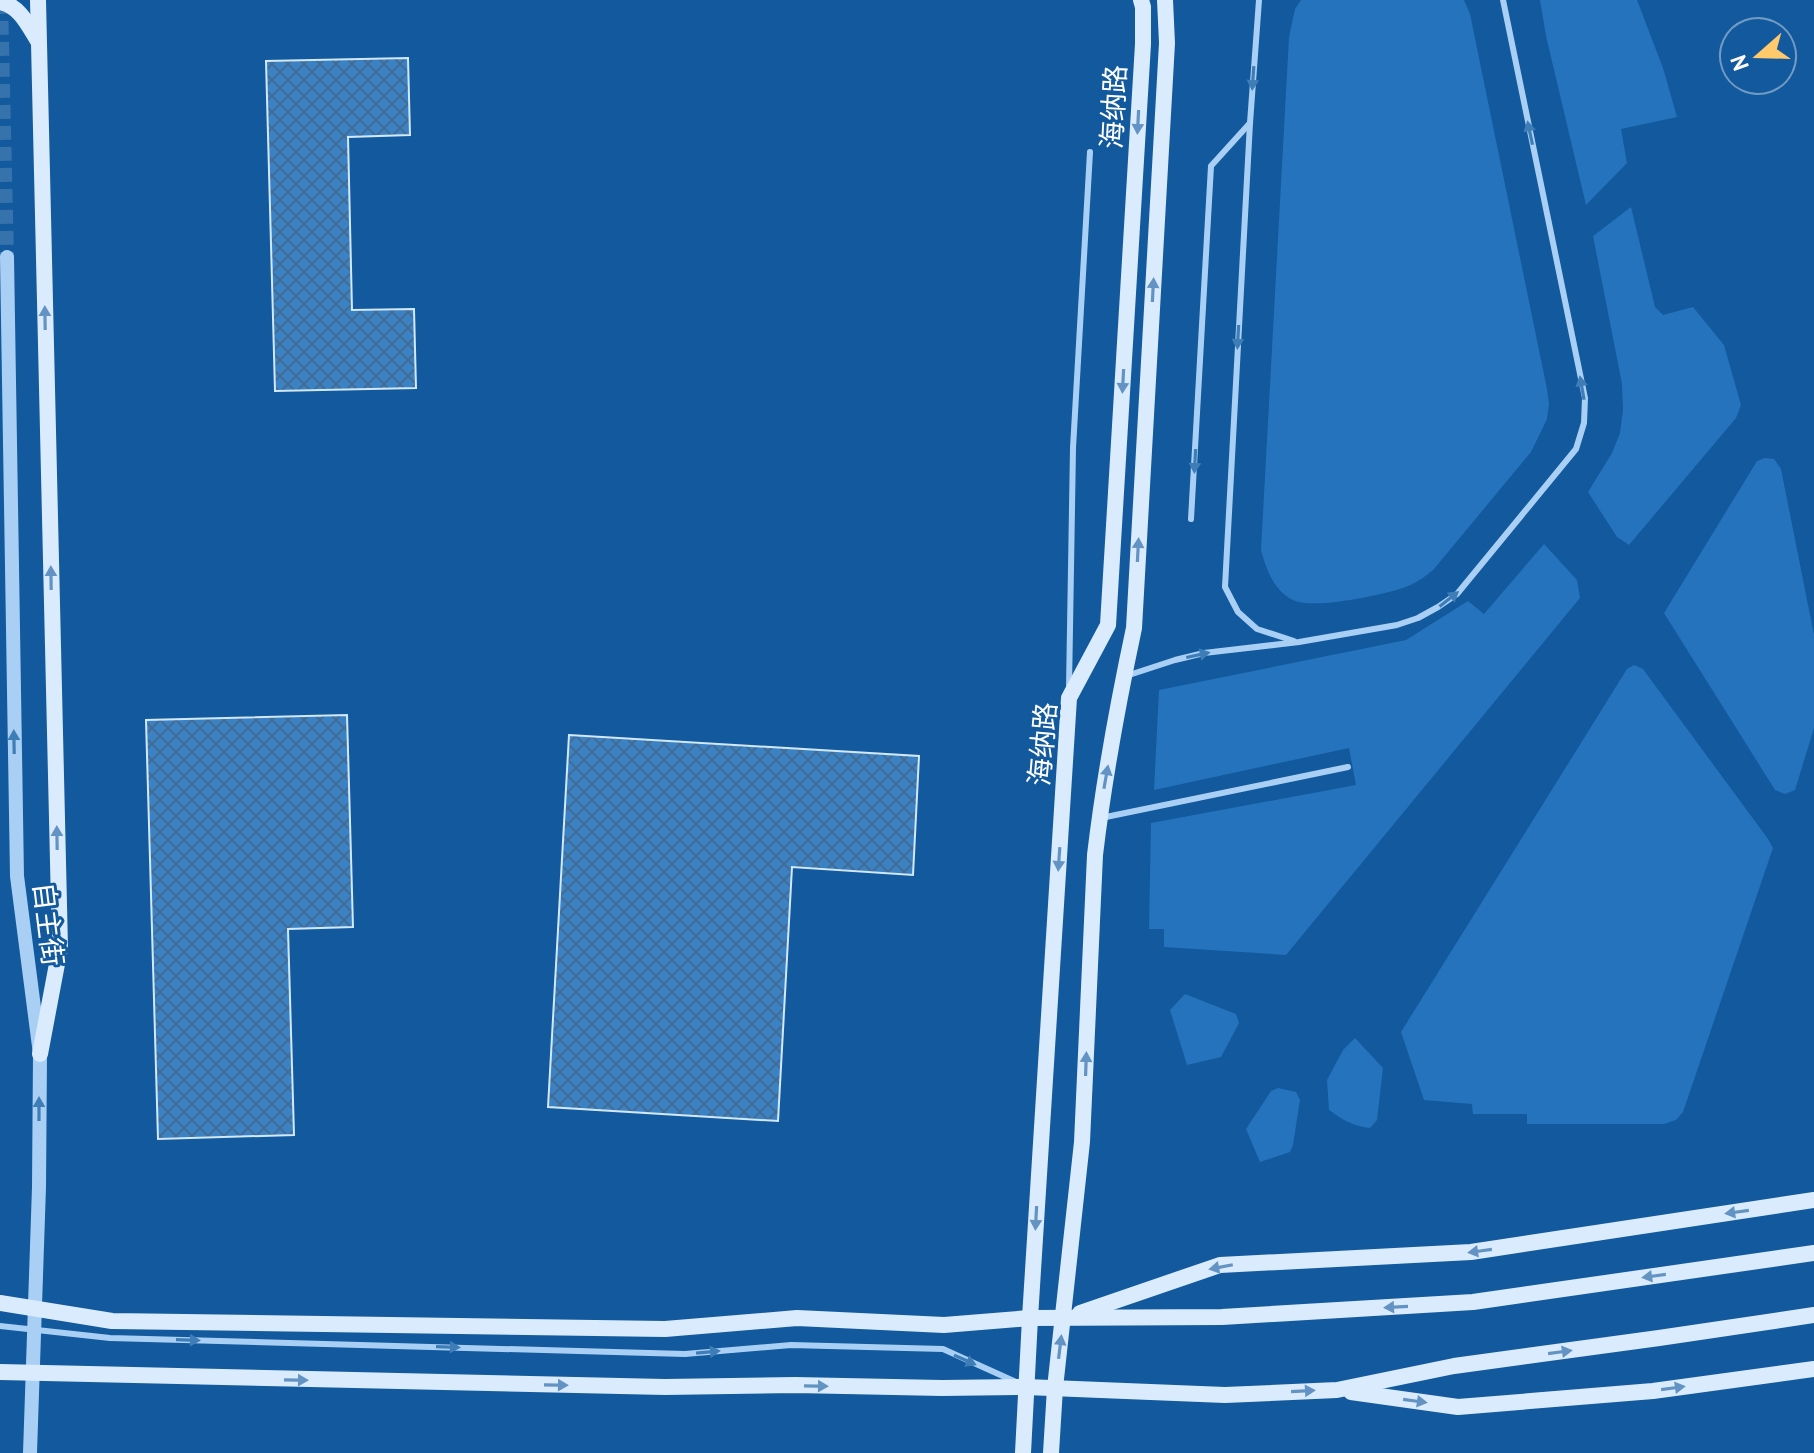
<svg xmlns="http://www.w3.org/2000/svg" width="1814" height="1453" viewBox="0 0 1814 1453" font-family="'PT Sans','Noto Sans SC',sans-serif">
<defs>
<pattern id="building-cross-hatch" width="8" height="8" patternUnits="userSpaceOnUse" patternTransform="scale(2)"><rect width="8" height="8" fill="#3b82c4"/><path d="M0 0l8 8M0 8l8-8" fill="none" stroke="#426c94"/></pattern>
</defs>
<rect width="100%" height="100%" fill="#12599d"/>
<g fill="#2573bc">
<path d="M1301 0H1464L1470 14 1547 389 1549 404 1547 419 1531 452 1434 569C1425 577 1415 584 1403 588 1381 595 1313 610 1293 600 1274 591 1266 569 1261 550L1289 37 1295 9Z"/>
<polygon points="1540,0 1637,0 1663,68 1677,117 1621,129 1627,163 1586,205 1546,36"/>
<polygon points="1631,207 1655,307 1663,315 1693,307 1724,345 1741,405 1736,418 1629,545 1617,537 1588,492 1612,453 1620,433 1623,410 1622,384 1593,236"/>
<polygon points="1765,458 1774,459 1781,469 1814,635 1814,728 1795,790 1785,794 1775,790 1664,613 1757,461"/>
<polygon points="1544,544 1577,580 1580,598 1286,955 1164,947 1164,929 1149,929 1151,823 1356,785 1349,748 1154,790 1159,690 1406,640 1468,601 1484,614"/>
<polygon points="1634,665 1643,669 1768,839 1773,848 1683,1112 1676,1120 1664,1124 1527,1124 1527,1114 1473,1114 1472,1104 1424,1100 1401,1032 1627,669"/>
<polygon points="1185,994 1236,1014 1239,1023 1221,1057 1187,1065 1170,1010"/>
<path d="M1355 1038 1383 1068 1377 1120 1370 1128C1355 1127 1341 1119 1329 1110L1327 1080 1343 1050Z"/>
<polygon points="1278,1088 1296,1092 1300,1100 1293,1145 1290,1152 1260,1162 1246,1129 1271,1091"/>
</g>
<g fill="url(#building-cross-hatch)" stroke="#d1e8fe" stroke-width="2">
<polygon points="408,58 410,135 348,137 352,310 414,309 416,388 275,391 266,61"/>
<polygon points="347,715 353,927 288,929 294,1135 158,1139 146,720"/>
<polygon points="569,735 919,756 913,875 792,867 778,1121 548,1107"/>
</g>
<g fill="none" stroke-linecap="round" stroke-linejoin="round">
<polyline stroke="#3672ac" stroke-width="14" stroke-dasharray="14 7" stroke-linecap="butt" points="1,0 7,257"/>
<g stroke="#a9d0f4" stroke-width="6">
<polyline points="1259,0 1250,123 1225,587 1238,612 1257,629 1294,641"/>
<polyline points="1191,519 1211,166 1250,123"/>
<polyline points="1126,676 1175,660 1204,653 1299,642 1397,625 1418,618 1438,607 1457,594 1576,449 1584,423 1585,398 1503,0"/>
<polyline points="1069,688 1073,448 1090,152"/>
<polyline points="1101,818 1348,767"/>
<polyline points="0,1326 110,1338 685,1354 791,1345 943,1349 1016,1382"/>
</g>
<polyline stroke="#a9d0f4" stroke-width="14" points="7,257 17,876 40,1054 39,1187 30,1453"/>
<g stroke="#d9ebfd" stroke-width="16">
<polyline points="38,0 60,948 40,1054"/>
<path d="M0 2C20 6 28 25 38 41"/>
<polyline points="0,1303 112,1321 665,1329 797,1318 944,1325 1030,1318 1222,1317 1473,1302 1814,1253"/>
<polyline points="1080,1313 1220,1265 1471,1252 1814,1200"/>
<polyline points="0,1372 665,1387 795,1385 942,1388 1026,1387 1225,1395 1337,1390 1454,1366 1659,1338 1814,1315"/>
<polyline points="1351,1392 1458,1407 1653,1391 1814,1369"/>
<polyline points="1023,1453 1030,1318 1069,698 1108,625 1143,44 1143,7 1141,0"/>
<path d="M1051 1453 1055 1388 1082 1142 1095 855C1104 779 1118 703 1134 628L1167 43 1165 0"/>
</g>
</g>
<defs><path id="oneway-solid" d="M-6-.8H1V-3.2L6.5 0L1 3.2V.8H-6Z" transform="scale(2)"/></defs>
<g fill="#3f7db7">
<use href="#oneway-solid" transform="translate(1253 78) rotate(94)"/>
<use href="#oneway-solid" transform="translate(1530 133) rotate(-102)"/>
<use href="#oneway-solid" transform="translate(1238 337) rotate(93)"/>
<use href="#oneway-solid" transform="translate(1582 388) rotate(-100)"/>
<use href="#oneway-solid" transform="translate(1195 461) rotate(93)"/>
<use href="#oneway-solid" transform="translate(1449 599) rotate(-38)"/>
<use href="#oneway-solid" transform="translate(1198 655) rotate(-12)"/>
<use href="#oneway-solid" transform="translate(14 742) rotate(-91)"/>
<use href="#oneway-solid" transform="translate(39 1109) rotate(-90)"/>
<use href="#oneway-solid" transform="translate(188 1340) rotate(2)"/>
<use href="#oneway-solid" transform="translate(448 1347) rotate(2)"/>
<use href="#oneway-solid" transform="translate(708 1352) rotate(-5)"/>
<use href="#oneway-solid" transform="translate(965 1360) rotate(24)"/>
</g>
<g fill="#6293c3">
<use href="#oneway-solid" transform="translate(1138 122) rotate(93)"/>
<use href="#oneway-solid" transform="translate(1153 290) rotate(-87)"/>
<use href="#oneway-solid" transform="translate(45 318) rotate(-91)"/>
<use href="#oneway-solid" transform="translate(1123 381) rotate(93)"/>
<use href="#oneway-solid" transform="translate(1138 550) rotate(-87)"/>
<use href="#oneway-solid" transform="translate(51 578) rotate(-91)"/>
<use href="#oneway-solid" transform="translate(1106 777) rotate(-80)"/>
<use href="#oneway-solid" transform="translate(57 838) rotate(-91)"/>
<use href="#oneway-solid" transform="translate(1059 859) rotate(94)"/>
<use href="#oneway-solid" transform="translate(1086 1064) rotate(-88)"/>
<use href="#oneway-solid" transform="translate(1737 1212) rotate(172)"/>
<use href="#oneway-solid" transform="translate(1036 1218) rotate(93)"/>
<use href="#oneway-solid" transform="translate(1480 1251) rotate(172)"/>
<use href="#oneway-solid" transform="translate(1221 1267) rotate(169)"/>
<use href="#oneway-solid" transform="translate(1654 1276) rotate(172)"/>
<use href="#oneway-solid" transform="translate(1396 1307) rotate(177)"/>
<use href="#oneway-solid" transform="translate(1060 1347) rotate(-83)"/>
<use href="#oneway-solid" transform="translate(1560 1352) rotate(-8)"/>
<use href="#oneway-solid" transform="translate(296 1380) rotate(1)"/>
<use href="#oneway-solid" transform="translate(556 1385) rotate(1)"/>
<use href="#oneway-solid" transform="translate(816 1386) rotate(1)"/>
<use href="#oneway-solid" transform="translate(1673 1388) rotate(-8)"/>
<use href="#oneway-solid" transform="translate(1303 1391) rotate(-3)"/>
<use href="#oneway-solid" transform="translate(1415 1401) rotate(8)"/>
</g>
<g text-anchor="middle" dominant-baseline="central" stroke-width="6" stroke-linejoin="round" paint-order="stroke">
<g font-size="28" fill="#fff" stroke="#12599d">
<text transform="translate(1113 107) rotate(-87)">海纳路</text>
<text transform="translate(1042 744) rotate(-85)">海纳路</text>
<text transform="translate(49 924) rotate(83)">自主街</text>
</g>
</g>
<g transform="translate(1758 56) rotate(250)"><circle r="38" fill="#12599d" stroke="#719bc4" stroke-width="2"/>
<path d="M0-6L14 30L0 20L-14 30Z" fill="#ffca6c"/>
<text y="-12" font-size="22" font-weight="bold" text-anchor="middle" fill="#ffffff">N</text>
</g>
</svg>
